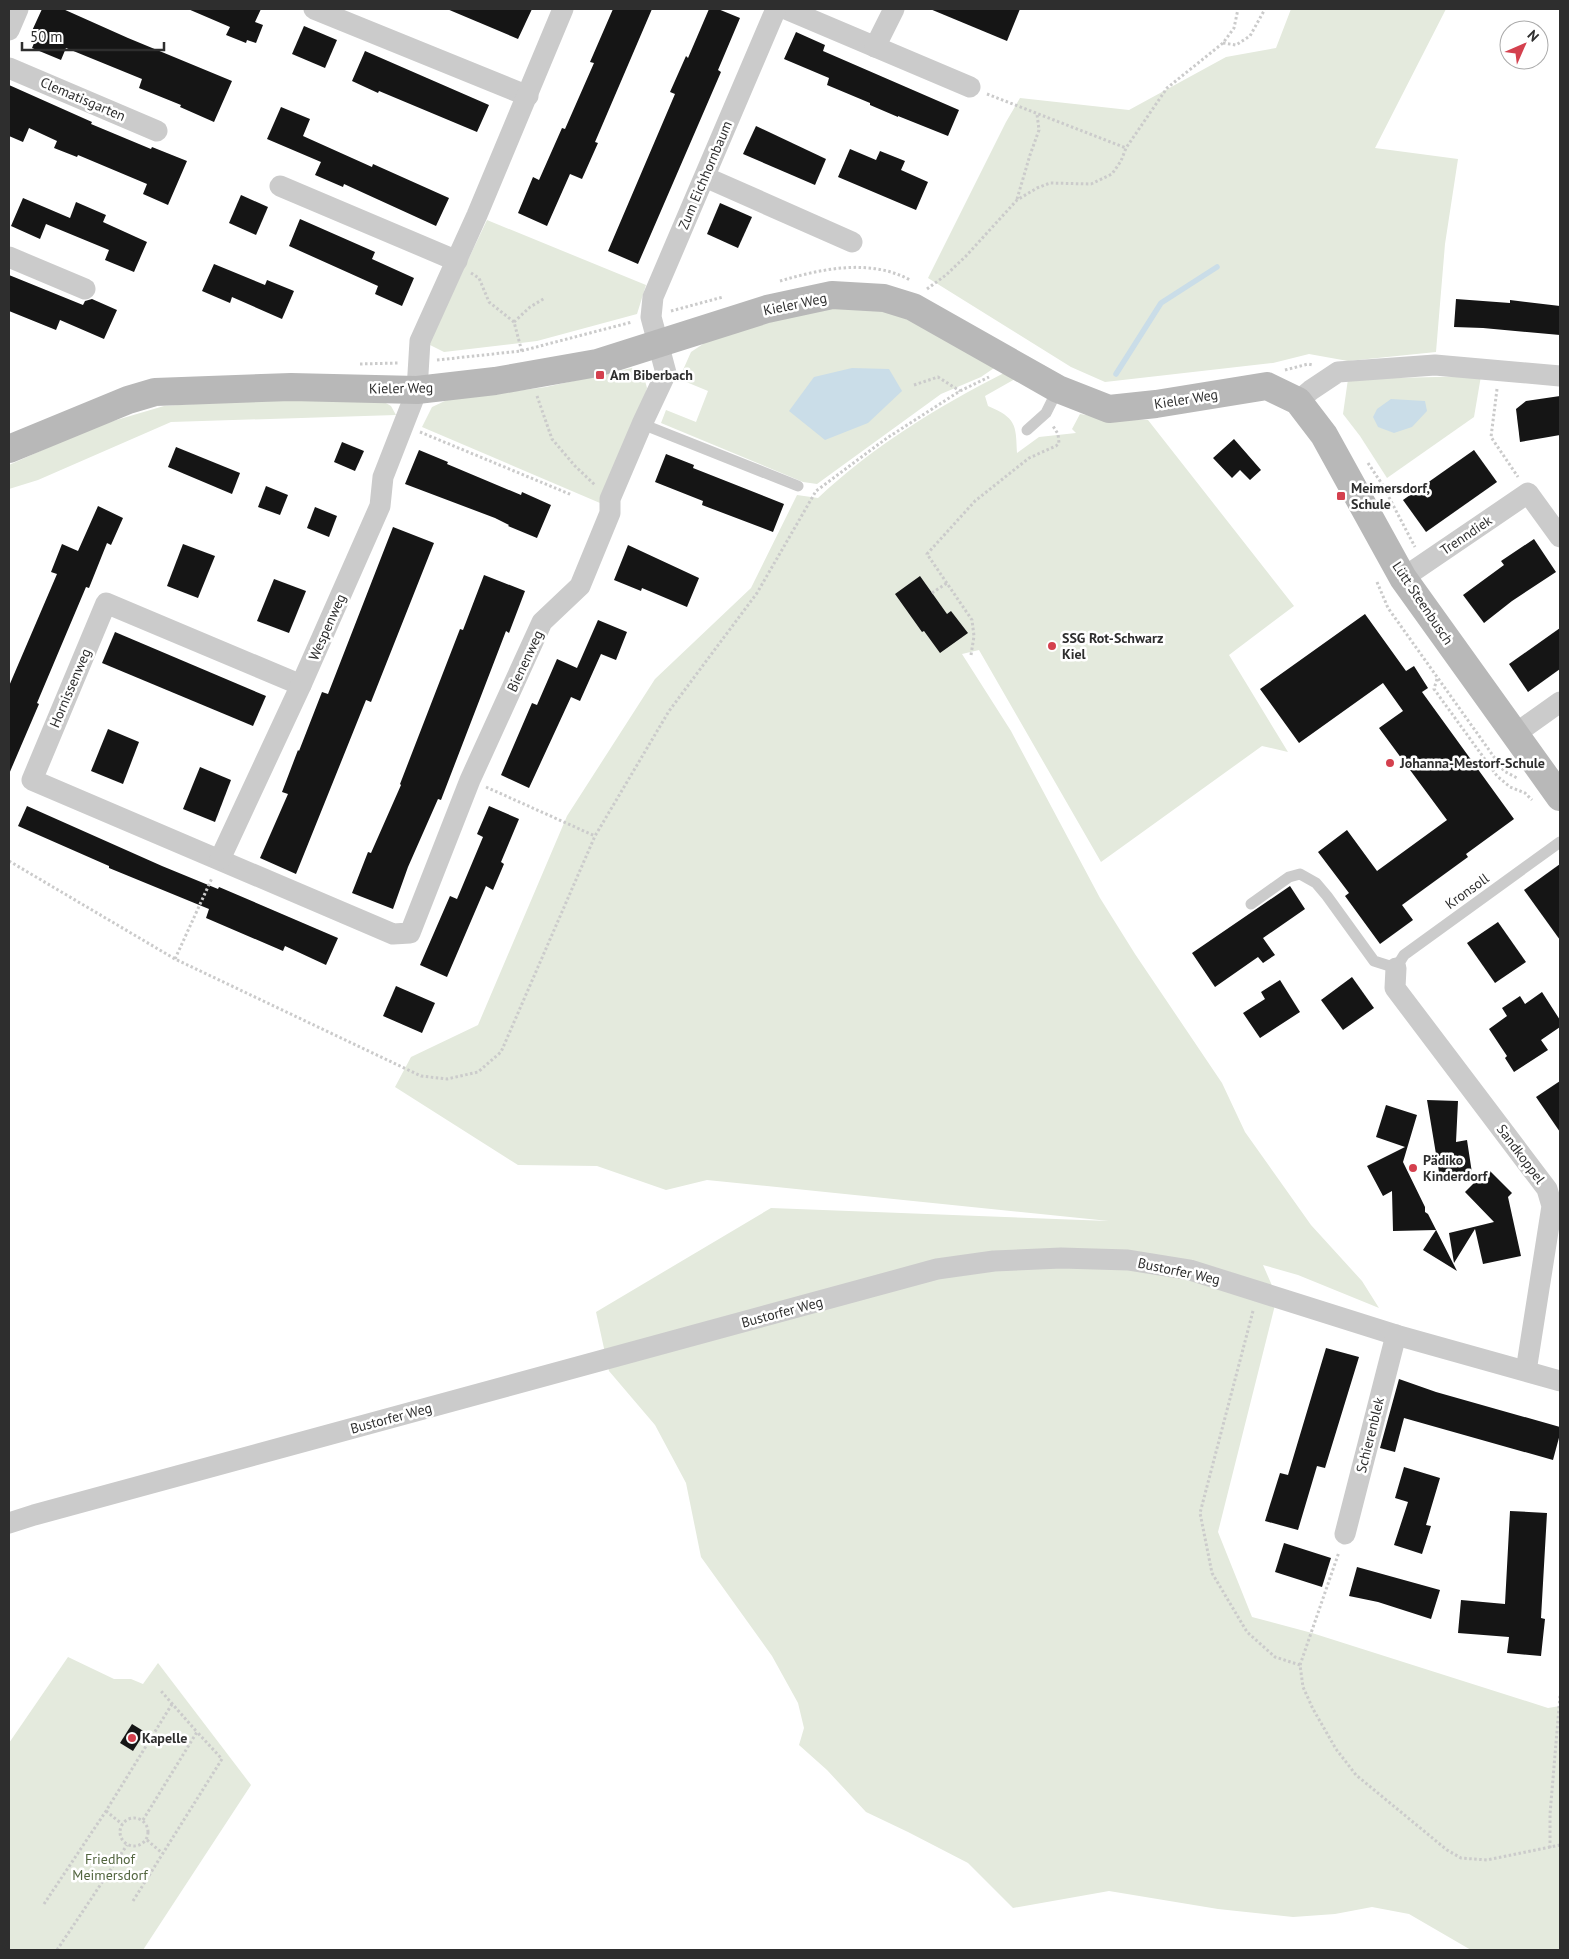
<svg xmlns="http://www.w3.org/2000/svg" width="1569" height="1959" viewBox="0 0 1569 1959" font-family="'PT Sans',sans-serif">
<rect width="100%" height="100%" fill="#fff"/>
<g fill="#e4eadd">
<polygon points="1291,9 1446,9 1375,148 1458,159 1445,244 1436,352 1348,361 1309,354 1273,363 1105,382 1071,367 928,278 1006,122 1020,98 1129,110 1226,57 1276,48"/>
<polygon points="487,220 646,285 637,314 537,341 444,352 428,344"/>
<polygon points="833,304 906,312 997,366 981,377 941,394 817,484 803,482 661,423 666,410 696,422 708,391 679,379 691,352 715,336"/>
<polygon points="632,368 644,377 647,388 640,413 600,503 422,427 432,407 447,400 546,387"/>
<path d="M1004 373 1015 379 985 396 988 406C1016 418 1016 424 1017 453L1039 437 1076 433 1072 429 1080 414 1105 418 1148 420 1294 606 1229 655 1288 752 1262 746 1101 862 979 650 962 654 1011 731 1100 898 1135 954 1222 1083 1245 1132 1311 1225 1362 1281 1379 1308 1298 1275 1263 1265 1277 1297 1218 1532 1252 1617 1312 1633 1548 1708 1560 1706V1950H1471L1409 1914 1372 1907 1335 1914 1293 1917 1218 1909 1109 1891 1013 1908 968 1863 908 1832 866 1812 827 1770 799 1745 804 1728 798 1703 772 1656 701 1557 686 1483 655 1425 609 1371 596 1312 771 1208 1109 1221 707 1180 666 1190 597 1166 518 1165 395 1087 411 1057 478 1025 567 816 655 679 751 588 797 495 818 498C872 447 937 407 1004 373Z"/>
<polygon points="1481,376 1474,417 1387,478 1360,436 1343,414 1348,379"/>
<polygon points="379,399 391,406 396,415 171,422 38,480 9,489 9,465 96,426 164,406 253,400"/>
<polygon points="68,1657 114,1679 131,1679 143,1684 158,1663 251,1785 143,1950 9,1950 9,1743"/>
</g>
<g fill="#cadde8">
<polygon points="852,368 889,369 902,391 868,423 825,440 789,411 814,377"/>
<polygon points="1391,399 1425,401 1427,411 1412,427 1394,433 1378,427 1373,417 1377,409"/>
</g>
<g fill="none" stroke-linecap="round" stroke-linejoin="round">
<polyline stroke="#cadde8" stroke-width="5.5" points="1116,374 1161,303 1217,267"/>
</g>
<g fill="#151515">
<polygon points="42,9 63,9 128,38 232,81 214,122 180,107 181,105 139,88 142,79 66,48 61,60 32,48 37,36 31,33"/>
<polygon points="188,9 261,9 255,22 263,25 256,43 247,40 246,43 226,35 230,27"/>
<polygon points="447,9 532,9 518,39"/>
<polygon points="613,9 652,9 595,142 598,143 582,179 570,174 547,226 518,213 533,177 539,180 562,128 565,129 594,63 590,62"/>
<polygon points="709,9 718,9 740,18 718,70 721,72 638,264 608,251 675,94 670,92 686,56 688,58"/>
<polygon points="930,9 1020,9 1007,41"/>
<polygon points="304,26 337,40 325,68 292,54"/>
<polygon points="796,32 825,45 823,51 959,110 948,136 898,116 898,117 870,105 870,103 827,85 829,78 784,59"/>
<polygon points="365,51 489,105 477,132 379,91 378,93 352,81"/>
<polygon points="9,85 92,122 91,124 151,149 152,147 187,161 168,205 143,194 147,184 78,155 77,157 54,148 57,141 29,128 23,142 9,136"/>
<polygon points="281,107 310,119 303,136 372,167 373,164 449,198 436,226 344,184 343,187 315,175 321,162 267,139"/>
<polygon points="756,126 826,159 815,185 743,154"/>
<polygon points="850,149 876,160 880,151 905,161 901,170 928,182 916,210 838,177"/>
<polygon points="241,195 268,207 256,235 229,223"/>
<polygon points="23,198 70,218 76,202 106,215 103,222 147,242 134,272 105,260 109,250 46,224 40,239 11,226"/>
<polygon points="720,203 752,217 738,248 707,234"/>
<polygon points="300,219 375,252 372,259 414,278 402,306 375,294 378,286 289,246"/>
<polygon points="214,264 265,285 267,280 294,291 282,319 232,297 230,303 202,291"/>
<polygon points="9,275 83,305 85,301 92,299 117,310 104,339 60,320 56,330 9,311"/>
<polygon points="1456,299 1510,303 1510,300 1560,306 1560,335 1483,328 1454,327"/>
<polygon points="1560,396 1560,435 1520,442 1516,409 1526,401"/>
<polygon points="1234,439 1261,470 1250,480 1240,470 1232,478 1213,458"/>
<polygon points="342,442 364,451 355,471 334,462"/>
<polygon points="176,447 240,473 232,494 168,467"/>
<polygon points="419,450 448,462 447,464 521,495 522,492 551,505 537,538 508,526 509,525 495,518 405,484"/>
<polygon points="1474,450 1497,482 1426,532 1403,500"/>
<polygon points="666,454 694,465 693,468 784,504 773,532 702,505 703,501 655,482"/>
<polygon points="266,486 288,495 280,515 258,507"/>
<polygon points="98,506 123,518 111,545 107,543 89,588 86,587 37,703 39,704 9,774 9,686 57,574 51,572 62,544 78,551"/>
<polygon points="315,507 337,516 329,537 307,528"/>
<polygon points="393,527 434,543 371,702 366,700 296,874 260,858 288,794 282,792 298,750 299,751 322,692 328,694"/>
<polygon points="1534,539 1556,572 1512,601 1484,623 1463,595 1504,565 1501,561"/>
<polygon points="183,544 215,556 198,598 167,586"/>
<polygon points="628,545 699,578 687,607 642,588 641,591 614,580"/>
<polygon points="484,575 525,591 509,633 506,631 441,800 438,799 408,867 393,909 352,893 368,852 371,853 401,785 400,784 460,629 463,630"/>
<polygon points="920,576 947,614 951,611 968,633 940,653 924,631 922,632 895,594"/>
<polygon points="274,579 306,591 289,633 257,621"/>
<polygon points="1365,614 1406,671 1414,666 1428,688 1422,692 1514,819 1466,854 1468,857 1402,905 1413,920 1380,944 1345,896 1349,893 1318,852 1347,830 1377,871 1447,820 1379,728 1403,711 1383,683 1299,743 1260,689"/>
<polygon points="598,620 627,632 616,660 601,654 580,701 571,697 529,788 501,775 532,703 537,705 557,659 577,668"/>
<polygon points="1560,628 1560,669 1528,692 1509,664"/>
<polygon points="115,632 266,696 253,726 102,663"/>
<polygon points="108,729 139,742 123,784 91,771"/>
<polygon points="200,767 231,780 215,822 183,809"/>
<polygon points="27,806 162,866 218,889 219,887 338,938 326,965 285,946 283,951 206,918 209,909 109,868 109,866 18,826"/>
<polygon points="489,806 519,819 501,862 504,864 493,890 486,886 447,977 420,965 450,896 457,899 483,837 477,834"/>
<polygon points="1560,864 1560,940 1524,890"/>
<polygon points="1290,886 1305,909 1263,938 1275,955 1263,963 1258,957 1215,987 1192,953"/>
<polygon points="1498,922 1526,962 1495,983 1467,943"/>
<polygon points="1352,977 1374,1008 1343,1030 1321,1000"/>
<polygon points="1280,980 1300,1012 1260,1038 1243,1013 1265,999 1261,992"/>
<polygon points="396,986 435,1003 422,1033 383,1016"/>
<polygon points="1542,992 1560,1020 1560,1027 1541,1040 1548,1050 1514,1072 1505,1058 1507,1056 1489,1029 1507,1016 1502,1008 1520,996 1525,1004"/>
<polygon points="1560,1081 1560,1132 1536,1097"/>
<polygon points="1427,1100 1458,1101 1456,1142 1467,1140 1472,1173 1440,1178"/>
<polygon points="1386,1105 1417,1115 1403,1162 1425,1207 1425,1212 1428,1214 1457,1271 1423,1250 1436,1230 1393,1231 1392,1191 1383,1196 1367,1166 1405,1147 1376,1137"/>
<polygon points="1488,1169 1512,1193 1508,1197 1521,1256 1483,1264 1475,1229 1454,1263 1449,1233 1494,1222 1465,1192"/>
<polygon points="1326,1348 1359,1357 1325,1468 1317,1466 1298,1530 1265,1521 1280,1473 1288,1475"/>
<polygon points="1399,1379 1436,1392 1560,1427 1560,1434 1553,1460 1404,1418 1395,1452 1380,1448"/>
<polygon points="1404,1467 1440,1478 1426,1525 1431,1526 1422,1554 1394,1545 1408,1502 1395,1498"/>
<polygon points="1510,1511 1547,1513 1541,1618 1545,1619 1541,1656 1507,1653 1509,1637 1458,1633 1461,1600 1505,1604"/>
<polygon points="1284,1543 1331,1558 1322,1587 1275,1572"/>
<polygon points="1357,1567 1440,1590 1431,1619 1378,1602 1349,1596"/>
<polygon points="132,1724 145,1732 133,1751 120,1743"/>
</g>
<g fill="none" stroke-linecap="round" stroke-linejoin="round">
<g stroke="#cbcbcb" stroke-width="3" stroke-dasharray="2.5 2.5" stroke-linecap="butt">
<polyline points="1223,43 1236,45 1250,36 1265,9"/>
<polyline points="987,94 1126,148"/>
<polyline points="1017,199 1030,155 1039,130 1037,114"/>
<polyline points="471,273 479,278 489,302 514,322 522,352"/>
<path d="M780 281C821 269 870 258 910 280"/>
<polyline points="927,289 946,275 966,256 1017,200 1037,188 1050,183 1091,184 1112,174 1121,161 1126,148 1167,88 1223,43 1234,28 1238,9"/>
<polyline points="671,311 723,297"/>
<polyline points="514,322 530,307 545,298"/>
<polyline points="437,360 521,351 632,322"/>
<polyline points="360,364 398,363"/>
<polyline points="1285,370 1308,364 1313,365"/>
<polyline points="914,385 938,377 960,391"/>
<polyline points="1497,389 1491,437 1518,477"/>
<polyline points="537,396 552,439 575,466 595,485"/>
<polyline points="420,432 572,495"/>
<polyline points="1368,463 1382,484 1415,547"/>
<polyline points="1377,582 1388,608 1504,771 1517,778"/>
<polyline points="932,593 947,583"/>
<polyline points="971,655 974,636 972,620 927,554 975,501 1029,458 1056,446 1059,443 1058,434 1053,426"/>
<polyline points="1437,679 1434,689 1497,776 1510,787 1525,793 1532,800"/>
<polyline points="486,787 595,836"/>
<polyline points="9,861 175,959 421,1076 447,1079 478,1072 501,1052 595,836 669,711 757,593 816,491 887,438 960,391 989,377"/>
<polyline points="175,959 212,878"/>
<polyline points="1253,1311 1200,1513 1212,1573 1247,1632 1275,1657 1300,1665 1303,1687 1313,1709 1336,1749 1356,1775 1447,1850 1461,1858 1487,1860 1560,1845"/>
<polyline points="1300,1665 1339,1552"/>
<polyline points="106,1811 122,1824"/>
<circle cx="134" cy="1832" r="14"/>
<polyline points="143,1820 197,1732 161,1691"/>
<polyline points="147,1840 162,1853"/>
<polyline points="1550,1848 1550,1814 1560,1696"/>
<polyline points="133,1901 222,1759 197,1732"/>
<polyline points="44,1904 106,1811 172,1704"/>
<polyline points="57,1950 127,1845"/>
</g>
<g stroke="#cbcbcb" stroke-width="11">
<polyline points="642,424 798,486"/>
<polyline points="1027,430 1046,413 1058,389"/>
<polyline points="1251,904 1289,877 1300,874 1316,883 1327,896 1374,961 1396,968 1404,955 1560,842"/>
</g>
<g stroke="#cbcbcb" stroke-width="21">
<polyline points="314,9 528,96"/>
<polyline points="786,9 970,87"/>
<polyline points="9,30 18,9"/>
<polyline points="875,47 894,9"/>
<polyline points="9,68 157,131"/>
<polyline points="705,177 852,242"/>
<polyline points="280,186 457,261"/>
<polyline points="9,257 85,289"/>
<polyline points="1298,401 1311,390 1338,372 1435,365 1560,376"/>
<polyline points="1403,578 1528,493 1560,537"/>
<polyline points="301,685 106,603 32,780 393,934 410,933 470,780 542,622 580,586 610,513 610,499 642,424 666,373 651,317 653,297 776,9"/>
<polyline points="1515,734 1560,702"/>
<polyline points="220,859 301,685 380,506 383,477 417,390 420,341 477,215 563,9"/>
<polyline points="1396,968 1395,988 1547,1189 1552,1206 1526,1371"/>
<polyline points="9,1523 34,1515 937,1269 994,1261 1061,1258 1128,1260 1190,1270 1396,1335 1560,1381"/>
<polyline points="1345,1534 1396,1335"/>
</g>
<polyline stroke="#b8b8b8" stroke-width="28" points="9,449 128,400 155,392 291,387 417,390 495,381 597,363 767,309 832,295 884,298 913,307 1058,389 1109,409 1156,404 1267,386 1298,401 1324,435 1403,578 1560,797"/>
</g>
<g fill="#d4404e" stroke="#fff" stroke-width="2">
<rect x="595" y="370" width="10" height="10" rx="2.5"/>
<rect x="1336" y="491" width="10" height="10" rx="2.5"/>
<circle cx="1052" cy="646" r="5"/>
<circle cx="1390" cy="763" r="5"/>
<circle cx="1413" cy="1168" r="5"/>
<circle cx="132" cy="1738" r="5"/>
</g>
<g text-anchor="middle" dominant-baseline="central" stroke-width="5" stroke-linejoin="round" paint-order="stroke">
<g font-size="14" fill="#2e2e2e" stroke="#fff">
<text transform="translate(83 99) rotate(23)">Clematisgarten</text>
<text transform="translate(705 175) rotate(-67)">Zum Eichhornbaum</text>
<text transform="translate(795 304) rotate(-12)">Kieler Weg</text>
<text transform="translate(401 388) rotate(-1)">Kieler Weg</text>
<text transform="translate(1186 399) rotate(-9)">Kieler Weg</text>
<text transform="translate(1466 535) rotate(-34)">Trenndiek</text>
<text transform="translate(1423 603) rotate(56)">Lütt Steenbusch</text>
<text transform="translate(327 627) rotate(-66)">Wespenweg</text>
<text transform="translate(525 661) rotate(-65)">Bienenweg</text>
<text transform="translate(70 688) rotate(-67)">Hornissenweg</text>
<text transform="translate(1467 891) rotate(-36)">Kronsoll</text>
<text transform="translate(1521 1154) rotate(53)">Sandkoppel</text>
<text transform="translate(1179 1271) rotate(12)">Bustorfer Weg</text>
<text transform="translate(782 1312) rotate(-15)">Bustorfer Weg</text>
<text transform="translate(391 1418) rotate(-15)">Bustorfer Weg</text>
<text transform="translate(1370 1435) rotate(-76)">Schierenblek</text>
</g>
<g font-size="14" font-weight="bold" fill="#2e2e2e" stroke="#fff" text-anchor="start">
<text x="610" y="375">Am Biberbach</text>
<text x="1351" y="488">Meimersdorf,<tspan x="1351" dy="16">Schule</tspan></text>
<text x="1062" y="638">SSG Rot-Schwarz<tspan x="1062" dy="16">Kiel</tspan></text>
<text x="1400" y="763">Johanna-Mestorf-Schule</text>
<text x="1423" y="1160">Pädiko<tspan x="1423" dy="16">Kinderdorf</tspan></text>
<text x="142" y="1738">Kapelle</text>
</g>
<g font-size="14" fill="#52653f" stroke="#fff">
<text x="110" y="1859">Friedhof<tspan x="110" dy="16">Meimersdorf</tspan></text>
</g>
</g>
<rect width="1569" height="1959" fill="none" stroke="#2e2e2e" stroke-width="20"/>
<g transform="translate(1524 45) rotate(45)"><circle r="24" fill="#ffffff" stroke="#ababab"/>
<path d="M0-4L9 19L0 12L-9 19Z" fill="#d4404e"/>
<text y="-8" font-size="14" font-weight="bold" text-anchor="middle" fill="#2e2e2e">N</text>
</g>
<path d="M22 42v8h142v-8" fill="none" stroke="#2e2e2e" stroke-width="2.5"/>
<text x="30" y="42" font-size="15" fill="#2e2e2e" stroke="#ffffff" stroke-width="4" paint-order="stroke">50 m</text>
</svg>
